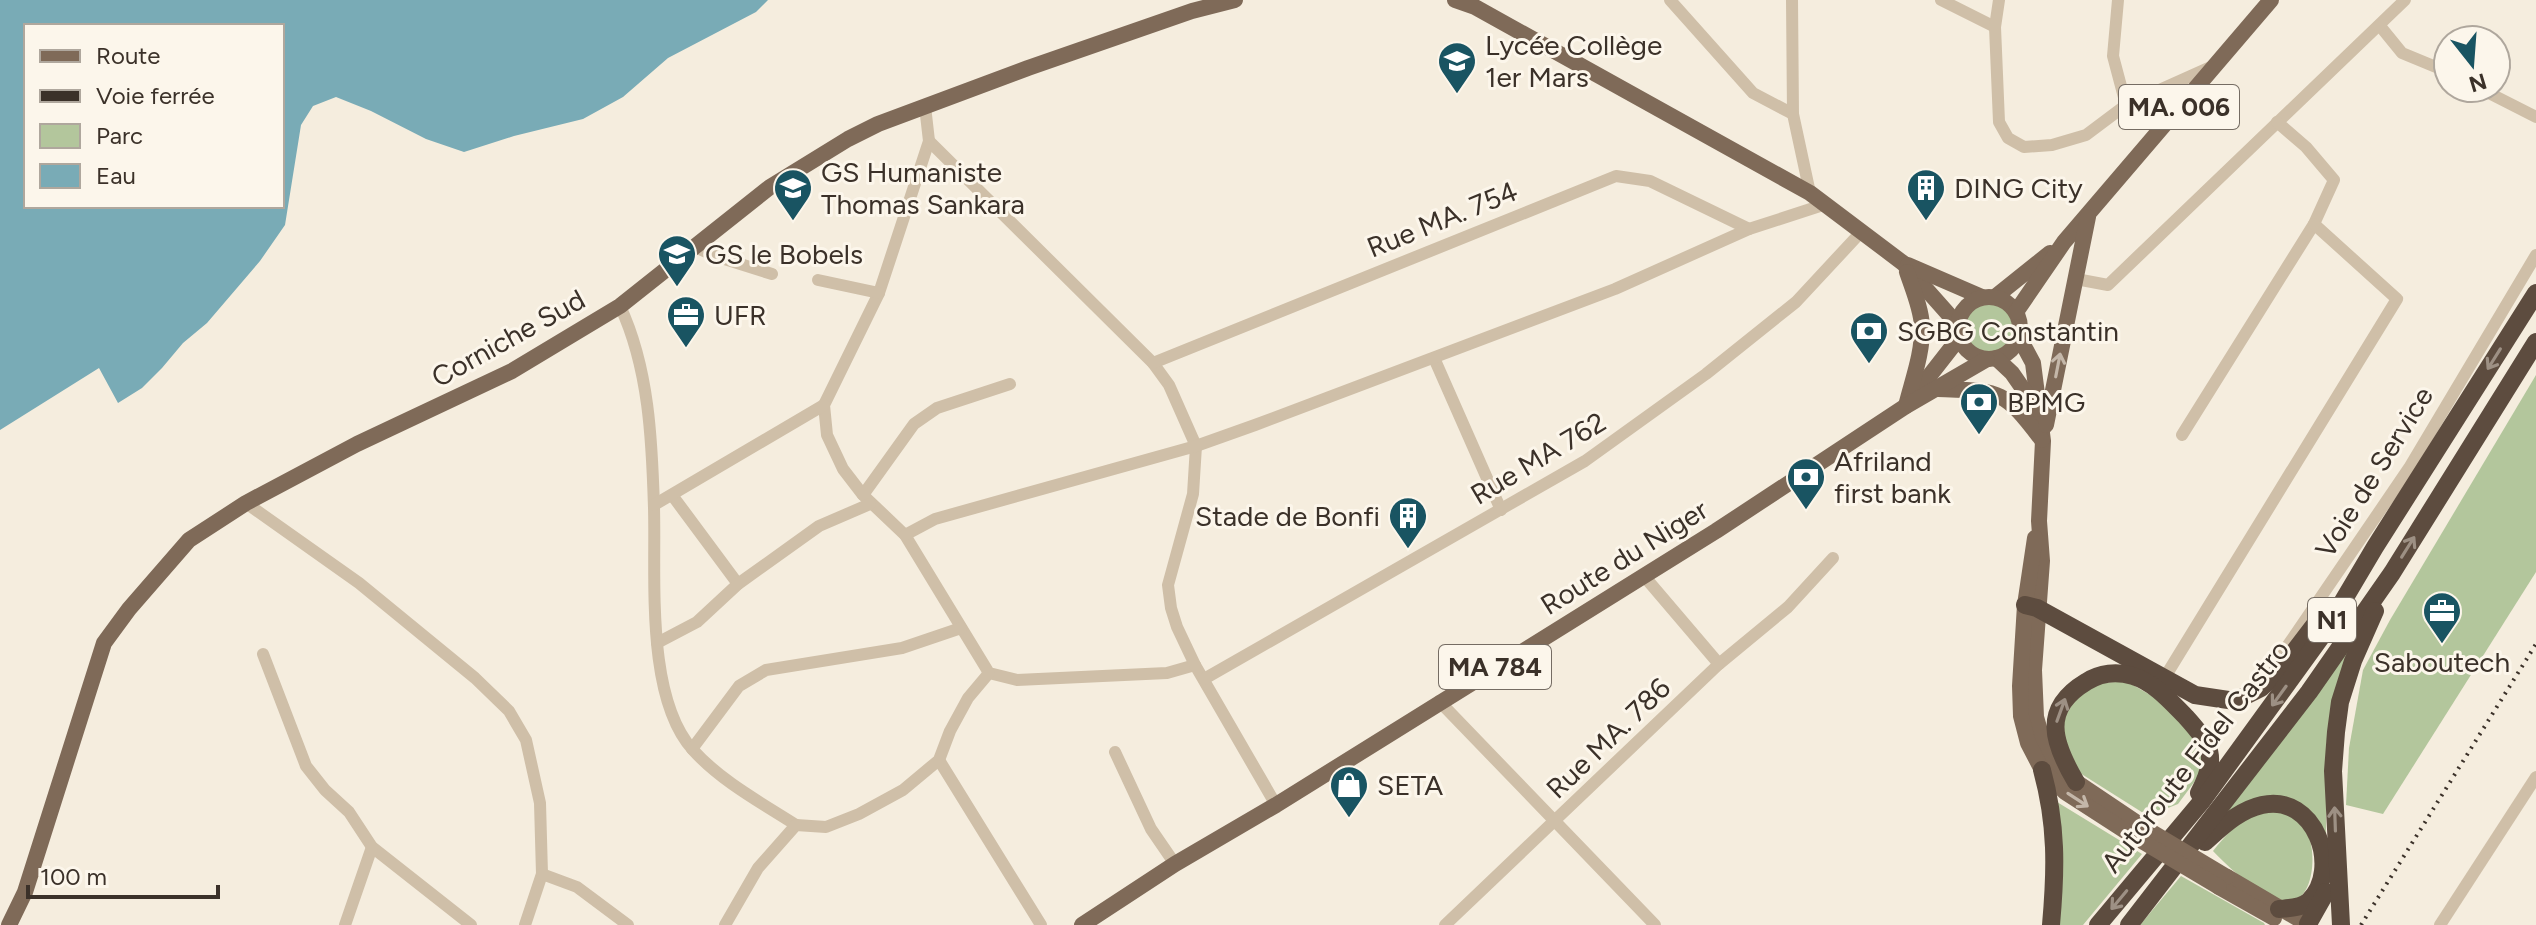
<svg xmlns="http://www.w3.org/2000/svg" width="2536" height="925" viewBox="0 0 2536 925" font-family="Figtree,sans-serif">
<rect width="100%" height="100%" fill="#f5edde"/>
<g fill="#b3c69c">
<circle cx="1988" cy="328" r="28"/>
<polygon points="2536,375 2536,572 2383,814 2346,805 2349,748 2363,670 2390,620"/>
<polygon points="2356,632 2334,695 2326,747 2326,850 2296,802 2212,826"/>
<polygon points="2126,681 2159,700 2194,736 2202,760 2198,777 2178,804 2148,816 2072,768 2060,721 2067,705 2092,684"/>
<path d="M2057 802 2142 854 2083 925H2055C2059 883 2066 844 2057 802Z"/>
<path d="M2280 809C2288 815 2299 821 2305 829 2317 844 2316 898 2291 901 2266 903 2229 868 2213 851 2233 826 2247 813 2280 809Z"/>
<polygon points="2181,876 2264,923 2265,925 2140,925"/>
</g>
<path fill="#79abb6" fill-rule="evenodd" d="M0 0H768L756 12 668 58 623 97 583 119 514 136 464 152 426 139 371 111 336 97 313 106 301 125 285 225 260 261 207 323 183 343 162 368 142 388 118 403 99 368 0 430ZM26 26H282V206H26Z"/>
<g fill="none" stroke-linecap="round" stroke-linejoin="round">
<g stroke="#cfbfa8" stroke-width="12">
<polyline points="1670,0 1753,93 1793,114"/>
<polyline points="1792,0 1793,114 1810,193"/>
<polyline points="1941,0 1995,27"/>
<polyline points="1999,0 1995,27 1999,122 2008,138 2024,147 2052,145 2086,135 2126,105"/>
<polyline points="2118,0 2113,56 2126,105 2213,66"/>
<polyline points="2380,26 2402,53 2448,72"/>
<polyline points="2479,88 2536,117"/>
<polyline points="925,106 929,141 879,293 824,405 827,435 843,469 863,495 905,535 989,673 1017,680 1167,673 1195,665"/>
<polyline points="929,141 1153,363 1169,385 1196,446 1193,494 1168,585 1171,608 1177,627 1195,665 1276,805"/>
<polyline points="693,246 715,256 772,274"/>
<polyline points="2076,279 2108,285 2405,0"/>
<polyline points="818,280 879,293"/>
<path d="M620 306C649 368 652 440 654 508 656 576 645 697 693 750 721 781 760 802 796 825"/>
<polyline points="1434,358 1501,510"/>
<polyline points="1153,363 1616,176 1650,181 1749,229"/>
<polyline points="2182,435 2314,224 2334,180 2306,147 2277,122"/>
<polyline points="672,495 738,584"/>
<polyline points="863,495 914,424 937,408 1010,384"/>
<polyline points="246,503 359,583 475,678 509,711 526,740 540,803 542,874 525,925"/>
<polyline points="654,505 824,405"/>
<polyline points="905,535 935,519 1196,446 1255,425 1615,289 1749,229 1826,204"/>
<polyline points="657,643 697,622 738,584 819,526 870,504"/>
<polyline points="2284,651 2409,468 2536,255"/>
<polyline points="263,654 306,766 325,790 349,812 372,847 471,925"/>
<polyline points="1719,664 1788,607 1833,558"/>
<polyline points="2165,677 2397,299 2314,224"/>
<polyline points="1204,679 1585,461 1706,374 1796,302 1862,231"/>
<polyline points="1439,701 1655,925"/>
<polyline points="692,749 739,686 766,670 902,648 961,628"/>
<polyline points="1115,752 1151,829 1175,864"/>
<polyline points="939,760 1041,925"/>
<polyline points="542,874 577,887 628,925"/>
<polyline points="345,925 372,847"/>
<polyline points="725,925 758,868 796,825 826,827 859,814 903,790 939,760 950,731 968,698 989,673"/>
<polyline points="1445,925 1719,664 1644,576"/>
<polyline points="2440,925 2536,777"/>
</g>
<g stroke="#7f6a58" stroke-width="16">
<polyline points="1455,0 1475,7 1810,193 1903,263 1958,325"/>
<polyline points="1908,265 1982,297"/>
<polyline points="1995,297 2050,253"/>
<circle cx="1989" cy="328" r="31"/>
<polyline points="2016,312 2064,242 2271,0"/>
<polyline points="2019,337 2033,363 2043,441 2039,521 2042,561 2034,670 2036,717 2044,745 2057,764 2076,782 2140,825"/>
<polyline points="1996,358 2012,373 2037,409"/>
<path d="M1938 389C2001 391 2003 389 2042 440"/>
<polyline points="1909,402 1959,338"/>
<path d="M1906 406C1912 381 1923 353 1922 326 1921 308 1913 290 1907 272"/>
<polyline points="2046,425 2088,217"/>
<polyline points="2035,538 2025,605 2020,686 2021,716 2028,743 2042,770 2065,792 2130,834"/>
<polyline points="2227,877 2309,925"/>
<polyline points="2219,887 2274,918"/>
<polyline points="9,925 25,892 104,643 129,609 189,540 246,503 357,444 512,371 620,306 770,187 848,139 878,124 1028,68 1192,11 1235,0"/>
<polyline points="1082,925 1175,864 1276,805 1716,531 1906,406 1987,359"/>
</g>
<g stroke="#5d4c3f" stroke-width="18">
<polyline points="2025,605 2037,608 2195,695 2235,701 2261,688 2281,669 2329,606"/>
<path d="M2042 770C2057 825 2056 869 2051 925"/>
<path d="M2076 782C2053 743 2041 709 2086 682 2100 673 2117 671 2133 676 2155 683 2170 701 2186 717 2212 746 2218 757 2199 793"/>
<path d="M2205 842C2222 827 2239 810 2262 805 2315 793 2342 869 2309 901 2302 908 2289 908 2279 909"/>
<polyline points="2308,924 2326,892"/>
<polyline points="2098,925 2202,801 2324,633 2375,547 2536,293"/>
<polyline points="2129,925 2309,692 2392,573 2536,342"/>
<polyline points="2341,925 2333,771 2336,732 2340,702 2353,661 2375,611"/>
</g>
<polyline stroke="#3b3129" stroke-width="4" stroke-dasharray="2 6" stroke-linecap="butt" points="2361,925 2536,644"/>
<g stroke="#7f6a58" stroke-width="16">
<polyline points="2140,825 2227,877"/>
<polyline points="2130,834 2219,887"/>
</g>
</g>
<defs><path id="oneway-shaft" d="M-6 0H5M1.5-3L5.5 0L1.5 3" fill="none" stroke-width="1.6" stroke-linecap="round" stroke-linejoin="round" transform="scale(2)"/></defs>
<g stroke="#9d9084">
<use href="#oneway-shaft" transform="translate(2494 359) rotate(122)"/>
<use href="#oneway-shaft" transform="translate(2408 547) rotate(-58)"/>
<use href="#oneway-shaft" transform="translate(2279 696) rotate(126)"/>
<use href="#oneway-shaft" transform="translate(2061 710) rotate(-70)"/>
<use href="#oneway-shaft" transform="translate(2335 819) rotate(-92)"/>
<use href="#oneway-shaft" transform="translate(2119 900) rotate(130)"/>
</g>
<g stroke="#c4b7a9">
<use href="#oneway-shaft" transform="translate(2058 365) rotate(-79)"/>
<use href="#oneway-shaft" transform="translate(2078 800) rotate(33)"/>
</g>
<defs>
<symbol id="school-pin" viewBox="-11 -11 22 30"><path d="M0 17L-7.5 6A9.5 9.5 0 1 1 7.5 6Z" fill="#195462" stroke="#fcf6eb"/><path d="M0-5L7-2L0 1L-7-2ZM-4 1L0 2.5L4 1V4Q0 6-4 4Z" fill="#fff"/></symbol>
<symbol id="building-pin" viewBox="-11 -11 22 30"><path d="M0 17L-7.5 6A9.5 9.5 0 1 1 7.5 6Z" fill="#195462" stroke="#fcf6eb"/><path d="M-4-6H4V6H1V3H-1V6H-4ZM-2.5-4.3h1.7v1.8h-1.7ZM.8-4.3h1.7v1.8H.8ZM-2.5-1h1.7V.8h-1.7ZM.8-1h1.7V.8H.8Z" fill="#fff"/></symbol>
<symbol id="office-pin" viewBox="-11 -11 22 30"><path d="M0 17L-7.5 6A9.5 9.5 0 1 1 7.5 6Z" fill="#195462" stroke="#fcf6eb"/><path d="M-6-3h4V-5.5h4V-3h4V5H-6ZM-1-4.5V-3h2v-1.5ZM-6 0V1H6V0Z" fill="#fff"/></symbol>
<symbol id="bank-pin" viewBox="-11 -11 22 30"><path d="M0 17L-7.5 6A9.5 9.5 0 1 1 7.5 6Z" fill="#195462" stroke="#fcf6eb"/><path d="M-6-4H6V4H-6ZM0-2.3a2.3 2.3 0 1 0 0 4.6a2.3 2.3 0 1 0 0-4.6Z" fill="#fff"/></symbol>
<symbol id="shop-pin" viewBox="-11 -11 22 30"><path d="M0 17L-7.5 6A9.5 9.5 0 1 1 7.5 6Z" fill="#195462" stroke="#fcf6eb"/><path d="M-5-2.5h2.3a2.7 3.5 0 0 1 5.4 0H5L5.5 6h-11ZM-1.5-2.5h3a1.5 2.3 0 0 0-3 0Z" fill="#fff"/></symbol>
</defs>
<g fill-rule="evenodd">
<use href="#school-pin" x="1435" y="39" width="44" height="60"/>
<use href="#school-pin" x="771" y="166" width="44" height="60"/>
<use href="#building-pin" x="1904" y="166" width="44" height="60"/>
<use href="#school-pin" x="655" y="232" width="44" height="60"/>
<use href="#office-pin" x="664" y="293" width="44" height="60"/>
<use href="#bank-pin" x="1847" y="309" width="44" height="60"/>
<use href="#bank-pin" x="1957" y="380" width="44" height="60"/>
<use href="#bank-pin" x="1784" y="455" width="44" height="60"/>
<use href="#building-pin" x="1386" y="494" width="44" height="60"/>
<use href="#office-pin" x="2420" y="589" width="44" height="60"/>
<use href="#shop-pin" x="1327" y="763" width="44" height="60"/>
</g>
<g text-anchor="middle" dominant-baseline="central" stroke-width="6" stroke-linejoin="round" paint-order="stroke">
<g fill="#fcf6eb" stroke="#756c63" stroke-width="2">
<rect x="2119" y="85" width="120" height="44" rx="6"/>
<rect x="2308" y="598" width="48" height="44" rx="6"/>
<rect x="1439" y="645" width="112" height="44" rx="6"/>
</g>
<g font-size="26" font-weight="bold" fill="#3b3129">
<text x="2179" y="107">MA. 006</text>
<text x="2332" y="620">N1</text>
<text x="1495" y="667">MA 784</text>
</g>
<g font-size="28" fill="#3b3129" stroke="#fcf6eb" text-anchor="start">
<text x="1485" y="45">Lycée Collège<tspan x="1485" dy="32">1er Mars</tspan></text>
<text x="821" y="172">GS Humaniste<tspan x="821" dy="32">Thomas Sankara</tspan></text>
<text x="1954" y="188">DING City</text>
<text x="705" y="254">GS le Bobels</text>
<text x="714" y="315">UFR</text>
<text x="1897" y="331">SGBG Constantin</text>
<text x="2007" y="402">BPMG</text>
<text x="1834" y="461">Afriland<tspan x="1834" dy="32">first bank</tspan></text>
<text x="1380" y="516" text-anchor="end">Stade de Bonfi</text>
<text x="2442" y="662" text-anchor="middle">Saboutech</text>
<text x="1377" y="785">SETA</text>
</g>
<g font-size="28" fill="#3b3129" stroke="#fcf6eb">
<text transform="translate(1442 219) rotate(-22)">Rue MA. 754</text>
<text transform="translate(508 338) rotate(-29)">Corniche Sud</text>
<text transform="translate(1538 458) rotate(-31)">Rue MA 762</text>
<text transform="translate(2374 472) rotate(-58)">Voie de Service</text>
<text transform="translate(1624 557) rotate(-32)">Route du Niger</text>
<text transform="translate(1608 738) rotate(-44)">Rue MA. 786</text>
<text transform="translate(2195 756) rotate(-52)">Autoroute Fidel Castro</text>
</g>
</g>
<rect x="24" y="24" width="260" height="184" fill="#fcf6eb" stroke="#afa79d" stroke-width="2"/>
<rect x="40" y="50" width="40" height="12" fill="#7f6a58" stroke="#afa79d" stroke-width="2"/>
<text x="96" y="64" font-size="24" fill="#3b3129">Route</text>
<rect x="40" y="90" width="40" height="12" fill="#3b3129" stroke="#afa79d" stroke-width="2"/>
<text x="96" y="104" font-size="24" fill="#3b3129">Voie ferrée</text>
<rect x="40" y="124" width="40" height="24" fill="#b3c69c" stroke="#afa79d" stroke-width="2"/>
<text x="96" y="144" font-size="24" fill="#3b3129">Parc</text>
<rect x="40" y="164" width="40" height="24" fill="#79abb6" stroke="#afa79d" stroke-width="2"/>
<text x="96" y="184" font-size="24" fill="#3b3129">Eau</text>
<g transform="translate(2472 64) rotate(163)"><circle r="38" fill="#fcf6eb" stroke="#afa79d" stroke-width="2"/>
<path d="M0-6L14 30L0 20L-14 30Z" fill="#195462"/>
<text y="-12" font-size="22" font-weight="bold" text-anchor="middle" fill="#3b3129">N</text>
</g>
<path d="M28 885v12h190v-12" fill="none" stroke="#3b3129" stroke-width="4"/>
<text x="40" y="885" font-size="24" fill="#3b3129" stroke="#fcf6eb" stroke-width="6" paint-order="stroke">100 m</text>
</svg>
